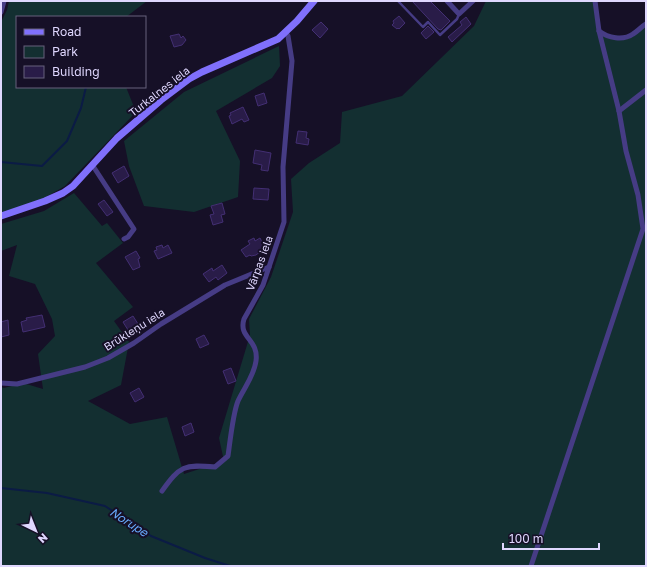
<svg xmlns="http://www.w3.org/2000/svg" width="647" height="567" viewBox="0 0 647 567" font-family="'Golos Text',sans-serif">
<rect width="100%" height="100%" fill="#161027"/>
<g fill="#132f31">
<polygon points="9,1 147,1 126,17 17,17 17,87 126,87 136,112 65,186 39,201 1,214 1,22 7,10"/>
<polygon points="486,1 595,1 601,33 626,37 646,24 646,566 1,566 1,387 4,388 23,383 43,389 38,354 55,336 52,319 35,284 9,276 17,245 1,251 1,224 44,211 74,193 102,226 107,223 123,243 96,263 133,307 114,321 129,342 121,385 88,401 130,424 167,417 184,474 224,461 219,438 250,335 249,319 271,277 293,212 291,179 309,163 340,143 342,112 402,96 474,26"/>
<polygon points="279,46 280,66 272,78 216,111 240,161 238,197 194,212 144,206 129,166 124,141 184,92"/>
</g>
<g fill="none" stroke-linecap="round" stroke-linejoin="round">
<g stroke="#0b1b45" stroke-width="2">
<polyline points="1,162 42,166 67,141 81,108 86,87"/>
<polyline points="1,488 47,493 105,506 151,536 205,558 230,566"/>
</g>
</g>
<g fill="#291c48" stroke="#432f73">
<polygon points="412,1 430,1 450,21 441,30 438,29"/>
<polygon points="399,16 405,23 399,29 398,28 397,29 392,25 394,23 393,21"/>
<polygon points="466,17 471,24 452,42 448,37 462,25 460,22"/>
<polygon points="321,22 328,29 320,38 312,30"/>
<polygon points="428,26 434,32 426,39 421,33"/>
<polygon points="179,34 181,38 183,36 186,40 182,45 174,47 170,36"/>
<polygon points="264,93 267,103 258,106 255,96"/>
<polygon points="243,107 249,120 244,122 242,119 232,124 229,116 231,115 230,113"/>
<polygon points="298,131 307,132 306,138 309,139 308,145 296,143"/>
<polygon points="255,150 271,153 268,171 261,170 262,165 253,163"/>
<polygon points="124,166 129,176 118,183 112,173"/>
<polygon points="254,188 269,189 268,200 253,199"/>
<polygon points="104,200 113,212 107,216 98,204"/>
<polygon points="222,203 225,214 221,215 223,222 213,225 210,215 214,214 211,206"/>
<polygon points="254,238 255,241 260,238 265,248 256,255 251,256 250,255 246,257 241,250 250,244 248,241"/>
<polygon points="162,245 163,248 168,245 172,253 158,259 154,251 157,250 156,247"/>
<polygon points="136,251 140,258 138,259 140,267 133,270 125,257"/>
<polygon points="222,265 227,273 218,280 216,277 209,282 203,274 212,268 213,271"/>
<polygon points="42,315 45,327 23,332 21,322 27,320 26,318"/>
<polygon points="133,316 138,324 136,326 137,328 133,330 131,328 128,330 123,322"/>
<polygon points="8,320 9,335 1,337 1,322"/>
<polygon points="204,335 209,344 200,348 196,339"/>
<polygon points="231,368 236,381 228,384 223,371"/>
<polygon points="139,388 144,397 135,402 130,393"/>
<polygon points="191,423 194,432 185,436 182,427"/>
</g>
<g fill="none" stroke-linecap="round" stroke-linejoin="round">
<polyline stroke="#463c85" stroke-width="2.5" points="398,1 423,27 428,22 440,35 457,19 459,14"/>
<g stroke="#463c85" stroke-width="5">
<polyline points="447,1 459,14 473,1"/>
<polyline points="1,12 4,1"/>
<path d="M599 31C608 38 623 41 633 34 638 31 641 27 646 24"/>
<polyline points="619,111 646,90"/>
<polyline points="93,166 134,229 128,237 124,239"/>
<polyline points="1,383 17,384 85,367 108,358 134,343 161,324 225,285 269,267"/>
<path d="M162 491C180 466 184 464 215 467L228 456C230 442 233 413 238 401 244 388 254 376 256 361 259 339 238 338 244 319L263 285 284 222 283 167 292 61 288 36 286 33"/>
<polyline points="531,566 643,229 638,195 626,151 619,111 599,31 595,1"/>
</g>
<polyline stroke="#8070fc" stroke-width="7" points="1,216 45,201 63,193 73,186 117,138 161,100 189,79 202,72 278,39 297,21 314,1"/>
</g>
<g text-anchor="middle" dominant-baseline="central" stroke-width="4" stroke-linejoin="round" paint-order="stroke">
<g font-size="11" fill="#dfd7fe" stroke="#161027">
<text transform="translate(159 91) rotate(-38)">Turkalnes iela</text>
<text transform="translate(259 263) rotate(-70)">Vārpas iela</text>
<text transform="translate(134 329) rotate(-32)">Brūkleņu iela</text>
</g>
<g font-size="12" font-style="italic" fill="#67aafc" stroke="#161027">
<text transform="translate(129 522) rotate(33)">Norupe</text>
</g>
</g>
<rect width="647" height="567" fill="none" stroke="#dfd7fe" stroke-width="4"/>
<rect x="16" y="16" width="130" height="72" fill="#161027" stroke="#66607d"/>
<rect x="24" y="29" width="20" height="6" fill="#8070fc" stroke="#66607d"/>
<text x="52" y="36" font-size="12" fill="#dfd7fe">Road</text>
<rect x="24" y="46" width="20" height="12" fill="#132f31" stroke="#66607d"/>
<text x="52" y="56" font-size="12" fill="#dfd7fe">Park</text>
<rect x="24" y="66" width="20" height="12" fill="#291c48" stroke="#66607d"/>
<text x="52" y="76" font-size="12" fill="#dfd7fe">Building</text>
<g transform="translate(36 531) rotate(137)" stroke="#161027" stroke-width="3" paint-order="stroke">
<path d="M0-3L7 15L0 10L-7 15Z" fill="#dfd7fe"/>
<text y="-6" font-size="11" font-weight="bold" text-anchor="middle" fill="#dfd7fe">N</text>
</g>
<path d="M503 543v6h96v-6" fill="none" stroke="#dfd7fe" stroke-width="2"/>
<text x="509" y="543" font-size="12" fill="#dfd7fe" stroke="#161027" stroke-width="3" paint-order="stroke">100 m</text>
</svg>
